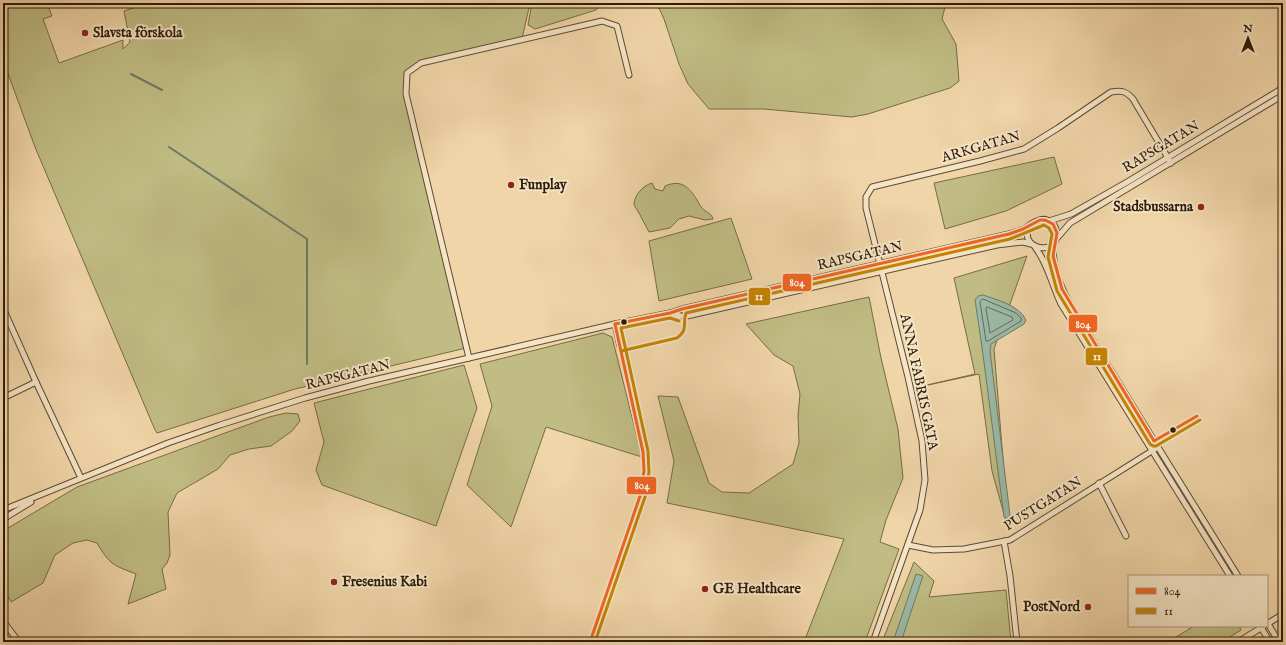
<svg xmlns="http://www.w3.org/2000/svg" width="1286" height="645" viewBox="0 0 1286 645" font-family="'IM FELL English',serif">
<rect width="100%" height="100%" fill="#f0d5a8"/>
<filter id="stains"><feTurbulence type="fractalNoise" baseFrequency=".005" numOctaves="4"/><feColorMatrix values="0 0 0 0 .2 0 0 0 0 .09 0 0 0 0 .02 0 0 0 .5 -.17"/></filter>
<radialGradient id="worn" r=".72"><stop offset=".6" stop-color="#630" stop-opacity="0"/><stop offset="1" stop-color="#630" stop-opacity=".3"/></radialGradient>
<g fill="#c0bc83" stroke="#766c46">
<polygon points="3,3 47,3 52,16 43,19 59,63 123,40 123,49 130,42 124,11 148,3 530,3 522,39 421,63 407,73 406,94 466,348 295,389 157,433 155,430 35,147 3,60"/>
<polygon points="532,3 603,3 596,10 535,29 528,25"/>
<polygon points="641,3 946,3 942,19 956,44 959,81 950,88 934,93 868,114 852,117 764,109 709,109 688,84 679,64 664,19 659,8"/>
<polygon points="1054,157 1062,184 1006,211 945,229 934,183"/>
<path d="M652 183 655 189 663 191 665 186C681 179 689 187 697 200 698 202 700 206 702 208 706 213 711 212 713 219L705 220 689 216 679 219 670 228 649 232 639 213 634 205C634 196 642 186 652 183Z"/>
<polygon points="731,218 752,279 659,301 649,241"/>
<polygon points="1027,256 994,349 1009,532 992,471 979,374 914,388 975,374 954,278"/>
<polygon points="869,297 881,358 898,429 903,478 886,520 880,542 899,549 865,642 804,642 844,539 667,503 674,461 658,396 678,397 709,483 722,492 749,493 793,464 799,443 798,416 800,394 793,366 774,355 746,324"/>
<polygon points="603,333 612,337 642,457 546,427 511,527 467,485 492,406 480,364"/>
<polygon points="464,365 477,408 436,526 322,485 316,470 324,442 314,403"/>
<path d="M286 413 298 414 300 421 292 431 271 446 249 449 230 455 218 469 177 493 168 512 170 555 167 563 162 569 166 589 128 604 136 574C113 565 110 565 97 543L87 540 73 543 55 555 43 583 11 602 3 587V531L77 487 269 417Z"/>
<polygon points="914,562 934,581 929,597 1006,590 1011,642 882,642"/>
<polygon points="1194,626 1239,626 1241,630 1222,642 1168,642"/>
</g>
<g fill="#9ab9a6" stroke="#6e7a67">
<path d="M983 295C997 300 1019 305 1026 320L1024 324 991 344 990 351 1008 499 1010 516 1007 518 1004 517 982 347 975 300 978 296Z"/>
<polygon points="916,574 923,576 901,642 893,642"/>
</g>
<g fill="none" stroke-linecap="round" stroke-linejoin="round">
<g stroke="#646a58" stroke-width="1">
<polygon points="983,299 1016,313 1021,318 1021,321 988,341 986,341 980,302"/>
<polygon points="987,307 1012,317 1013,320 990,333 986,309"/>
</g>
<g stroke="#6e7a67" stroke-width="2">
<polyline points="131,74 162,90"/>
<polyline points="169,147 307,239 307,364"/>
</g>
<defs>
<g id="minor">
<polyline points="1049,221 1071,214 1129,181 1283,88"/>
<polyline points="1057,238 1070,223 1283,95"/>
<path d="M1054 243C1051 264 1059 283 1069 302L1161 452 1238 576"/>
<path d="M1035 247C1048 264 1052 285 1061 304L1230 576"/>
<polyline points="3,308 36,382 81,478"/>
<polyline points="670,313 680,316 687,316 997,245 1023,242 1031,244"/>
<polyline points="615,324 620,346"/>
<polyline points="469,358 406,94 407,73 421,63 602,21 617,26 629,75"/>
<polyline points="3,398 36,382"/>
<polyline points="1099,483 1126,536"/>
<path d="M3 510 168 443 220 425 305 398 369 381 469 358 615 324 670 313 682 309 1009 234C1014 232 1019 231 1024 229 1032 224 1042 214 1052 223 1054 225 1056 228 1056 231 1062 258 1014 250 1031 224"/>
<polyline points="3,519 31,502"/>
<polyline points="1004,541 1010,576 1017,642"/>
<polyline points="908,545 933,550 964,549 1010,540 1155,449"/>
<polyline points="3,621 19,642"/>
<polyline points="1267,622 1279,642"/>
<polyline points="1267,624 1283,614"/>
<polyline points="1260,626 1270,642"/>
<path d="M873 642 920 510 925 480 922 441 908 377 866 208V197L872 187 980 161 1024 149 1058 128 1111 92C1121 90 1126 91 1133 99L1171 163"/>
<polyline points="1238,642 1264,626"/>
</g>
</defs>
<use href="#minor" stroke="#5e4a31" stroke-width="7"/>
<use href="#minor" stroke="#f5e4c6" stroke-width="5"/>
<defs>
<g id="bus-1">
<polyline points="615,324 670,313 682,309 1009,234 1023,229 1040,220 1045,220 1053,224 1057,233 1053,256 1062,289 1154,441 1197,416"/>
<polyline points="590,642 640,496 644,471 643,452 615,324"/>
</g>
<g id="bus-2">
<path d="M621 351 677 338C689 329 682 324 686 313L1010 239 1044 225 1049 228 1052 234 1048 257 1057 291 1150 444 1153 446H1156L1200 420"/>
<polyline points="595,642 645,497 649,472 648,451 621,328 670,318 679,321"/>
</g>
</defs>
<use href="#bus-1" stroke="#f5e4c6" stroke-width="6"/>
<use href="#bus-2" stroke="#f5e4c6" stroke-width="6"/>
<use href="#bus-1" stroke="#f26522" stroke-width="3"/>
<use href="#bus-2" stroke="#c48402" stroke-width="3"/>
</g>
<g fill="#8f2418" stroke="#f5e4c6" stroke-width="1.5">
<circle cx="85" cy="33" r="4"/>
<circle cx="511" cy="185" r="4"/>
<circle cx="1201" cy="207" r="4"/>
<circle cx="334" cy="582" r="4"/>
<circle cx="705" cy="589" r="4"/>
<circle cx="1088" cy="607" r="4"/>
</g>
<g fill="#2d1c09" stroke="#f5e4c6" stroke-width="1.5">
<circle cx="624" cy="322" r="3.5"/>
<circle cx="1173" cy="430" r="3.5"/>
</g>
<g text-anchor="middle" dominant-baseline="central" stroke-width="4" stroke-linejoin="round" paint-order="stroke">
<g font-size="14" font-weight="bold" fill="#2d1c09" stroke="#f5e4c6" text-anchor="start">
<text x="93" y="33">Slavsta förskola</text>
<text x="519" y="185">Funplay</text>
<text x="1193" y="207" text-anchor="end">Stadsbussarna</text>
<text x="342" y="582">Fresenius Kabi</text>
<text x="713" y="589">GE Healthcare</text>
<text x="1080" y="607" text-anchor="end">PostNord</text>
</g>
<g font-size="14" fill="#2d1c09" stroke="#f5e4c6">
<text transform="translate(981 147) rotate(-16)">ARKGATAN</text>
<text transform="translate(1161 147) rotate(-31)">RAPSGATAN</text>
<text transform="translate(860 256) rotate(-13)">RAPSGATAN</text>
<text transform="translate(348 375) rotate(-14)">RAPSGATAN</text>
<text transform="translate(919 382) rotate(78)">ANNA FABRIS GATA</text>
<text transform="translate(1043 504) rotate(-32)">PUSTGATAN</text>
</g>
</g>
<g stroke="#f5e4c6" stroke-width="1.5">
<rect x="782" y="273" width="30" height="19" rx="4" fill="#f26522"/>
<rect x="748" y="287" width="23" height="19" rx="4" fill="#c48402"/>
<rect x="1068" y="314" width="30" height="19" rx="4" fill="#f26522"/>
<rect x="1085" y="347" width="23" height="19" rx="4" fill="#c48402"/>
<rect x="626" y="476" width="31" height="19" rx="4" fill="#f26522"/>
</g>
<g font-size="11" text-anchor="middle" font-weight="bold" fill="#fff">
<text x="797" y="286">804</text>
<text x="759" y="300">11</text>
<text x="1083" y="328">804</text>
<text x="1097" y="360">11</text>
<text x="642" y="489">804</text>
</g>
<rect width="1286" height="645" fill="none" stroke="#f0d5a8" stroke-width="16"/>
<rect x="4" y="4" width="1278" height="637" fill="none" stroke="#2d1c09" stroke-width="2"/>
<rect x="8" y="8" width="1270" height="629" fill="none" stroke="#2d1c09"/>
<rect x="1128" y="575" width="140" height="52" fill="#f5e4c6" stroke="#a5947a"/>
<rect x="1136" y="588" width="20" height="6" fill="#f26522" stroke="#a5947a"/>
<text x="1164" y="595" font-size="12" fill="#2d1c09">804</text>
<rect x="1136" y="608" width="20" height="6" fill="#c48402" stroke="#a5947a"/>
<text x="1164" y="615" font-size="12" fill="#2d1c09">11</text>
<g transform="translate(1248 38)" stroke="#f5e4c6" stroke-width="3" paint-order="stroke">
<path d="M0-3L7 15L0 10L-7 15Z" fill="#2d1c09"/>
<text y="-6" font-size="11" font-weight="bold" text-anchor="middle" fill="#2d1c09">N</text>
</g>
<rect width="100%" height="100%" filter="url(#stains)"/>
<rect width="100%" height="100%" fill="url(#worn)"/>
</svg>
